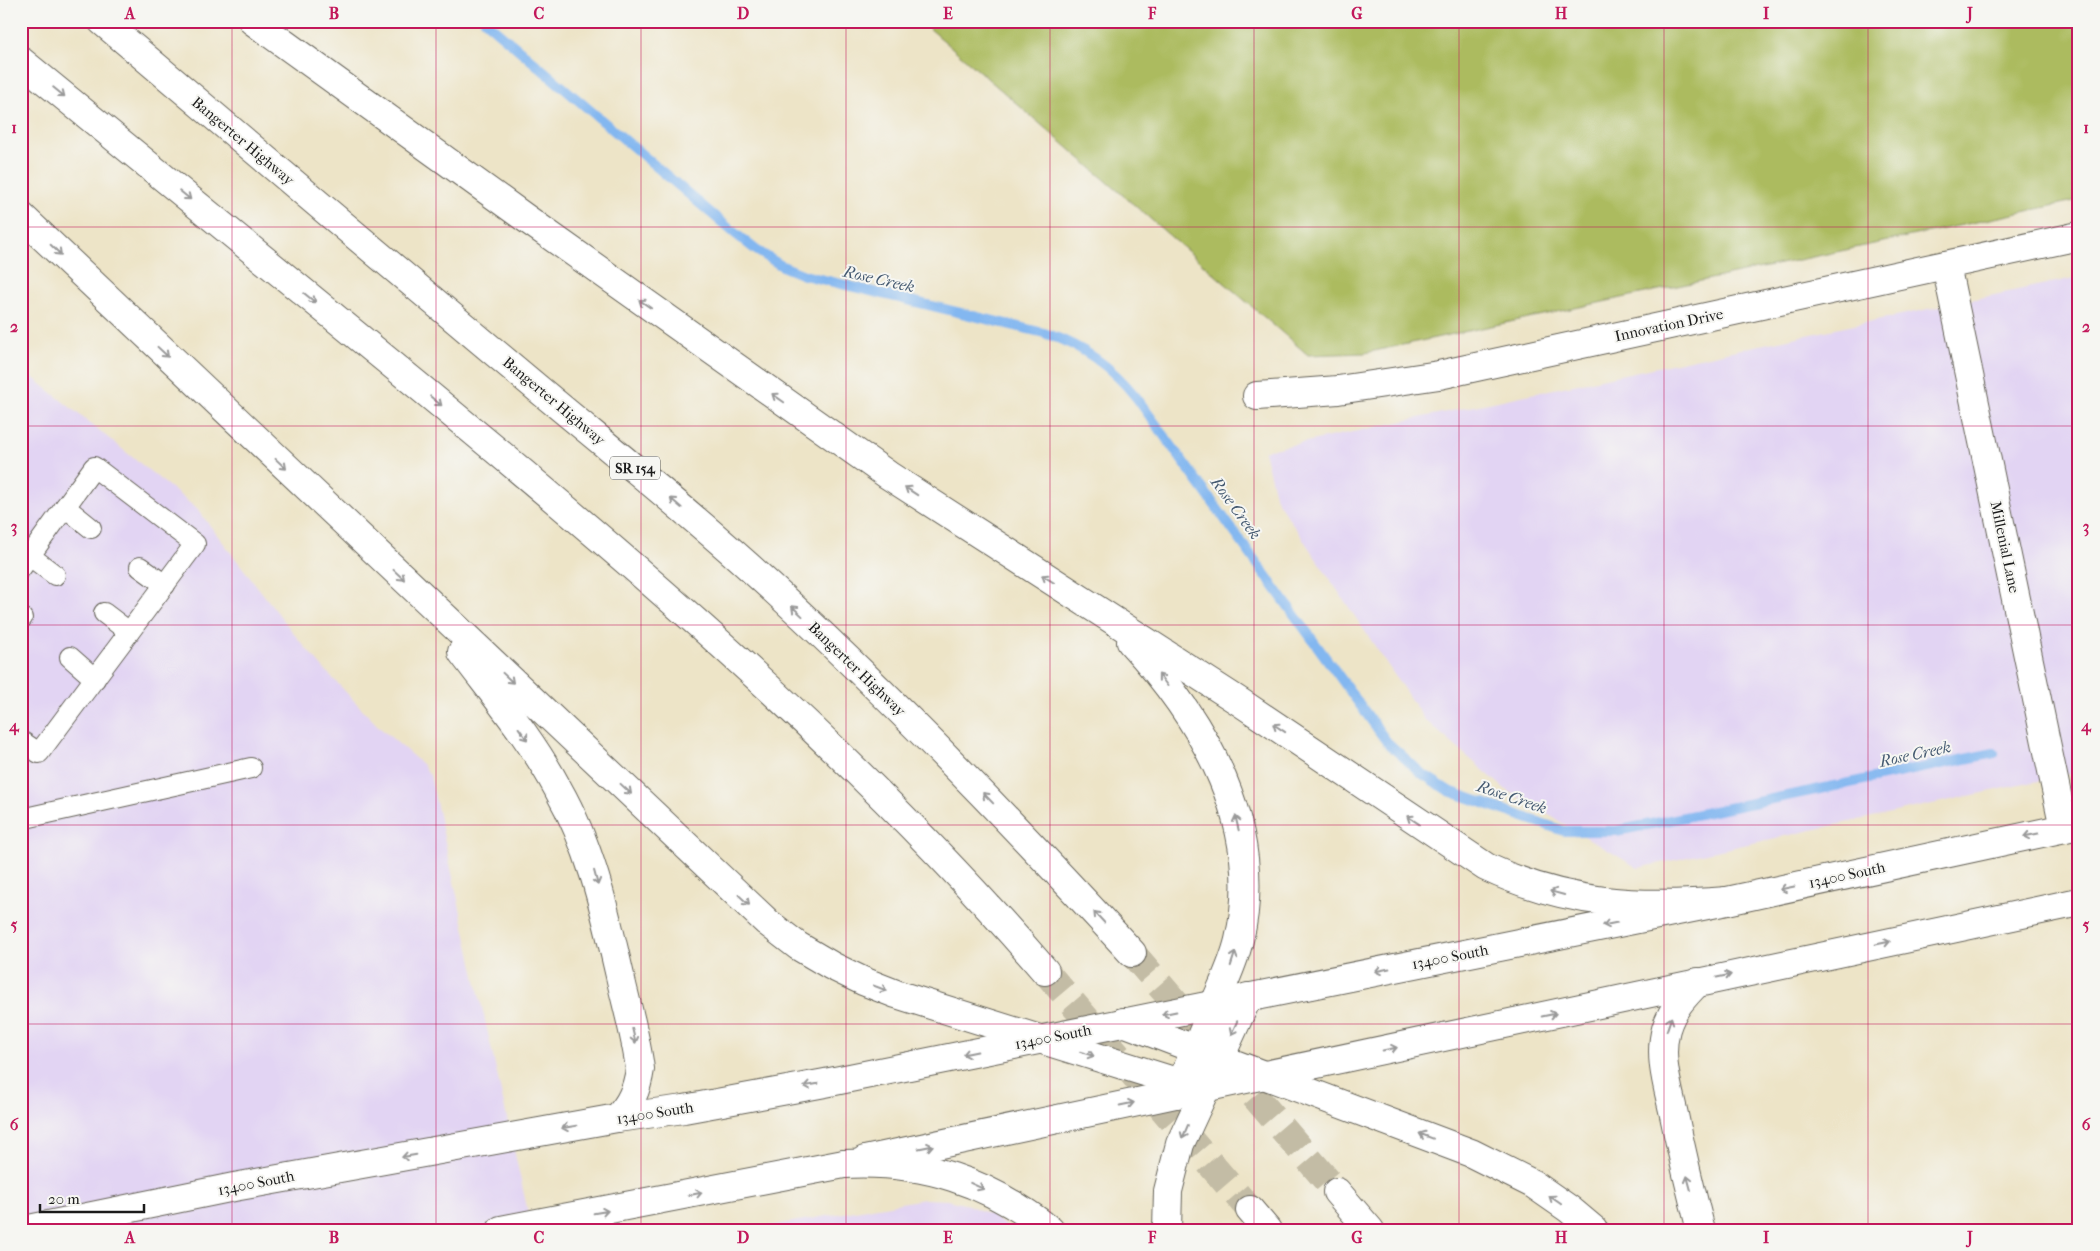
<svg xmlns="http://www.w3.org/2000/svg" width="2100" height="1251" viewBox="0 0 2100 1251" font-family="'IM FELL French Canon',serif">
<rect width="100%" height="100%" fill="#f6f6f2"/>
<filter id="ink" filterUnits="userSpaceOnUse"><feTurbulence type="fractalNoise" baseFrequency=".02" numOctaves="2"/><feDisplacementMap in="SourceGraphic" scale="10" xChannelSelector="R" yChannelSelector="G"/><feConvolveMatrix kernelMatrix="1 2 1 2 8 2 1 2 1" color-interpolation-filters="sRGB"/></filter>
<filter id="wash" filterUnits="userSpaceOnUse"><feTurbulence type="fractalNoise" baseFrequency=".0096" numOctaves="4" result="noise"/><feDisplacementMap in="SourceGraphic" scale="20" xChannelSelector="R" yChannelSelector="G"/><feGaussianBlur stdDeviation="1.12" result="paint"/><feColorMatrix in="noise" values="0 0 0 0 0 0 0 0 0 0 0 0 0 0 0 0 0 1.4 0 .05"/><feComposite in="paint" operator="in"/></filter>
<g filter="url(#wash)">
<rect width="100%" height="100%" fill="#ede4c7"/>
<g fill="#e2d4f3">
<polygon points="2079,277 2079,772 1638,868 1505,789 1424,719 1276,499 1264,451"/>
<polygon points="21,368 197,509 298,639 323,668 379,727 422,764 430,775 532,1230 21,1230"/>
<polygon points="924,1199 947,1200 968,1205 991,1215 1011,1230 747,1230"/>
</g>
<polygon fill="#acbb5e" stroke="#646c3d" points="921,21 2079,21 2079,200 1365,353 1308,355"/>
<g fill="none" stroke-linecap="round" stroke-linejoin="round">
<path stroke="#83b7f0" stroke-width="10" d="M485 21 732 231 756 250 782 266 804 275 1044 333C1083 346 1111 366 1136 397L1387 742 1421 773 1449 791 1564 831H1617L1994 753"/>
</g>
</g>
<g filter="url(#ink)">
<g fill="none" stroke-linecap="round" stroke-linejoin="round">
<g stroke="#c3bca5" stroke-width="28" stroke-dasharray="28 14" stroke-linecap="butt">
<polyline points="1132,953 1196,1027"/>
<polyline points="1045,971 1250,1210"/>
<polyline points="1227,1064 1337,1192"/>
</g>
<defs>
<g id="lane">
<polyline points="65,507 91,528"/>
<polyline points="30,556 55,575"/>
<polyline points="140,567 165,585"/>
<polyline points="21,568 94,467 195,544 39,753 21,741"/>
<polyline points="104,613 129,632"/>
<polyline points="21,617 22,618"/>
<polyline points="70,657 95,679"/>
<polyline points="21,819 251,768"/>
</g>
<g id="street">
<polyline points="1946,265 2064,828"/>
<polyline points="1257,396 1338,390 1439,375 2079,236"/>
</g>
<g id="secondary">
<polyline points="24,1230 234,1187 617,1118"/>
<polyline points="501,1230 844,1164"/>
</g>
<g id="primary">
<polyline points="617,1118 684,1109 825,1083 1727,901 2079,825"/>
<polyline points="865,1160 2079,902"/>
</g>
<g id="highway">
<path d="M102 21C242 140 383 259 524 377 599 440 676 501 748 566 883 688 1009 819 1132 953"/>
<path d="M253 21 524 217 888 475 1240 702 1486 867C1567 905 1639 908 1727 901"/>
<path d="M21 61C153 169 284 276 416 384 637 566 858 754 1045 971"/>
<polyline points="21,216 767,922 798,946 832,966 863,981 896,994 1199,1089"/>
<path d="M1131 642C1204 721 1266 828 1239 940 1234 962 1224 982 1215 1003 1202 1034 1190 1064 1176 1094"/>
<path d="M462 652C495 696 532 740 558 789 591 847 605 911 620 976 627 1007 636 1037 640 1069 637 1089 631 1104 617 1118"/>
<path d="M1698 982C1684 996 1672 1009 1666 1029 1658 1057 1668 1087 1674 1115 1682 1154 1691 1192 1701 1230"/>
<polyline points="1123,1022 1471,1153 1533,1184 1569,1209 1594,1230"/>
<path d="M844 1164C923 1160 987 1181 1050 1230"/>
<polyline points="1337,1192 1370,1230"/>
<polyline points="1250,1210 1267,1230"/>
<polyline points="1167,1230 1168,1191 1180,1144 1248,997"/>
</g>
</defs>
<use href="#lane" stroke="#656258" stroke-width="22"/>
<use href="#street" stroke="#656258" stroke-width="30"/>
<use href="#secondary" stroke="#656258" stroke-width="30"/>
<use href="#primary" stroke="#656258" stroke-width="30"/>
<use href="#highway" stroke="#656258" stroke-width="30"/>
<use href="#lane" stroke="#fff" stroke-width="20"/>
<use href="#street" stroke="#fff" stroke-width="28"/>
<use href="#secondary" stroke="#fff" stroke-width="28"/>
<use href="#primary" stroke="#fff" stroke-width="28"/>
<use href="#highway" stroke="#fff" stroke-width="28"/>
</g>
<defs><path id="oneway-shaft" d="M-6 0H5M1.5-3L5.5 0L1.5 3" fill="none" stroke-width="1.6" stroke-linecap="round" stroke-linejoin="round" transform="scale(1.25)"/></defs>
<g stroke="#999">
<use href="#oneway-shaft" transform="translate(59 92) rotate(39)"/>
<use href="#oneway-shaft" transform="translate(185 195) rotate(39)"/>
<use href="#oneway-shaft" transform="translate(56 250) rotate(44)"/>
<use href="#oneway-shaft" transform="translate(310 298) rotate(39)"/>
<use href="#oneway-shaft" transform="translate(645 304) rotate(-145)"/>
<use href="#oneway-shaft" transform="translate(163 352) rotate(43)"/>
<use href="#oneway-shaft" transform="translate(778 398) rotate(-145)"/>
<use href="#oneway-shaft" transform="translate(436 401) rotate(39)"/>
<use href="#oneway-shaft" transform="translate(281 464) rotate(43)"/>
<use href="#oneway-shaft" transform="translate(911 491) rotate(-147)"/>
<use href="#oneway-shaft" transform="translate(676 503) rotate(-139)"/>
<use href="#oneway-shaft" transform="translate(399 575) rotate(43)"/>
<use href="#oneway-shaft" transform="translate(1048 579) rotate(-148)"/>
<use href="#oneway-shaft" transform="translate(797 611) rotate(-137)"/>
<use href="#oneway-shaft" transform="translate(508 678) rotate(43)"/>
<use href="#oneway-shaft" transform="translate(1163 680) rotate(-127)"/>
<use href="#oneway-shaft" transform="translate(1279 728) rotate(-146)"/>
<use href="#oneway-shaft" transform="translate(523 734) rotate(54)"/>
<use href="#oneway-shaft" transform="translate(626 789) rotate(43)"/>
<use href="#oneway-shaft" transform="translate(988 798) rotate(-134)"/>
<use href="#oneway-shaft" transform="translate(1413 820) rotate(-146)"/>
<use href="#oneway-shaft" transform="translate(1237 823) rotate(-103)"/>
<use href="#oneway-shaft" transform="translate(2031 835) rotate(168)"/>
<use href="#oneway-shaft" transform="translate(596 878) rotate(75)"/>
<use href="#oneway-shaft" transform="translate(1787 888) rotate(168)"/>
<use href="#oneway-shaft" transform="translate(1557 893) rotate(-165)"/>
<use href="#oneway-shaft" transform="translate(744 900) rotate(43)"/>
<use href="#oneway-shaft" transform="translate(1099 917) rotate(-133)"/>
<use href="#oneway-shaft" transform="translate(1610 924) rotate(169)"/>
<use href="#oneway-shaft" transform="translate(1883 943) rotate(-12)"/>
<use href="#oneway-shaft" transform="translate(1233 959) rotate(-72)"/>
<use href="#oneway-shaft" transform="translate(1382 970) rotate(169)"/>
<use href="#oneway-shaft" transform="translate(1724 976) rotate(-12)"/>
<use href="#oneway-shaft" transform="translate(880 988) rotate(21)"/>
<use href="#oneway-shaft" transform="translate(1169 1013) rotate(169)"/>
<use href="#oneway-shaft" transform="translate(1549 1015) rotate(-12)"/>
<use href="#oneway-shaft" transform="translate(1669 1024) rotate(-71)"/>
<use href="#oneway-shaft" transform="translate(1234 1028) rotate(115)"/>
<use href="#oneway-shaft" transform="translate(634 1036) rotate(77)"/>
<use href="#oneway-shaft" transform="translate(1390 1049) rotate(-12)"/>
<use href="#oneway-shaft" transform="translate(970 1053) rotate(169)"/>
<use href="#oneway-shaft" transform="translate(1087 1054) rotate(17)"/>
<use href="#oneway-shaft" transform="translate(811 1085) rotate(170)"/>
<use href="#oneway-shaft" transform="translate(1127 1104) rotate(-12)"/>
<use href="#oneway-shaft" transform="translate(569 1127) rotate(170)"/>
<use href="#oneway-shaft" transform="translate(1185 1132) rotate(113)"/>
<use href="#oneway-shaft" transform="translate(1426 1136) rotate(-159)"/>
<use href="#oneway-shaft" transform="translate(926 1147) rotate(-12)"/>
<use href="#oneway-shaft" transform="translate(409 1156) rotate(170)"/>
<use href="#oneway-shaft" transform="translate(1689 1183) rotate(-105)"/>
<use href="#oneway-shaft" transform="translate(977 1186) rotate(25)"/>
<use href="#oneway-shaft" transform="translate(695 1194) rotate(-11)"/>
<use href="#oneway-shaft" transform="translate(1555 1200) rotate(-145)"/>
<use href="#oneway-shaft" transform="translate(601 1212) rotate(-10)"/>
</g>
</g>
<path fill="none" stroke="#c2185b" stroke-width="1" stroke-opacity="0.55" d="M232 21V1230M436 21V1230M641 21V1230M846 21V1230M1050 21V1230M1254 21V1230M1459 21V1230M1664 21V1230M1868 21V1230M21 227H2079M21 426H2079M21 625H2079M21 825H2079M21 1024H2079"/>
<g text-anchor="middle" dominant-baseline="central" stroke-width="4" stroke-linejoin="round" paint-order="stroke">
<rect fill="#f6f6f2" stroke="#5d5d5c" stroke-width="1" x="610" y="456.5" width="50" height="23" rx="4"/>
<g font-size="14" font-weight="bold" fill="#1c1c1c">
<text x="635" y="468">SR 154</text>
</g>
<g font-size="15" fill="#1c1c1c" stroke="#f6f6f2">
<text transform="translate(243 141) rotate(40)">Bangerter Highway</text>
<text transform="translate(1669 325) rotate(-12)">Innovation Drive</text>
<text transform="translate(554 401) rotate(40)">Bangerter Highway</text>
<text transform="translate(2005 547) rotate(78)">Millenial Lane</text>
<text transform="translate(857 669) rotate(44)">Bangerter Highway</text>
<text transform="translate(1847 875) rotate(-12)">13400 South</text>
<text transform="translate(1450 957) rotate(-11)">13400 South</text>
<text transform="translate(1053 1037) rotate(-11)">13400 South</text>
<text transform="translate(655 1113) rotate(-9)">13400 South</text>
<text transform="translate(256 1183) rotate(-11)">13400 South</text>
</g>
<g font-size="16" font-style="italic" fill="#455a71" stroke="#f6f6f2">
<text transform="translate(879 279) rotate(13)">Rose Creek</text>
<text transform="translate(1236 508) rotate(54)">Rose Creek</text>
<text transform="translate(1915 754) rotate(-12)">Rose Creek</text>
<text transform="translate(1512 797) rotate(19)">Rose Creek</text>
</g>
</g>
<rect width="2100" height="1251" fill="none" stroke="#f6f6f2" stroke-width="55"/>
<path d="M40 1204v8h104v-8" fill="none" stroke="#1c1c1c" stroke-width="2.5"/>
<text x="48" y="1204" font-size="15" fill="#1c1c1c" stroke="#f6f6f2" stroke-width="4" paint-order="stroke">20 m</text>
<rect x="28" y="28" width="2044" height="1196" fill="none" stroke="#c2185b" stroke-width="2"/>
<g font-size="16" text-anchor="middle" font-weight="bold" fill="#c2185b">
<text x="130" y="19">A</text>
<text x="334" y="19">B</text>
<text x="539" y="19">C</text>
<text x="743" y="19">D</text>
<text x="948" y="19">E</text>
<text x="1152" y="19">F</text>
<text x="1357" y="19">G</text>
<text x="1561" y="19">H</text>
<text x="1766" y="19">I</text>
<text x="1970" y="19">J</text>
<text x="14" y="133">1</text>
<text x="2086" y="133">1</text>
<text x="14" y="332">2</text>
<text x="2086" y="332">2</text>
<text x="14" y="532">3</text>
<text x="2086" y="532">3</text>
<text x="14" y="731">4</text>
<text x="2086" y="731">4</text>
<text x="14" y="930">5</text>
<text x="2086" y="930">5</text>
<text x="14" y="1130">6</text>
<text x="2086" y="1130">6</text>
<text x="130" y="1243">A</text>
<text x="334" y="1243">B</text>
<text x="539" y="1243">C</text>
<text x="743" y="1243">D</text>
<text x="948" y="1243">E</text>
<text x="1152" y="1243">F</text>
<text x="1357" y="1243">G</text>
<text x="1561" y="1243">H</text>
<text x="1766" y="1243">I</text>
<text x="1970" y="1243">J</text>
</g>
</svg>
